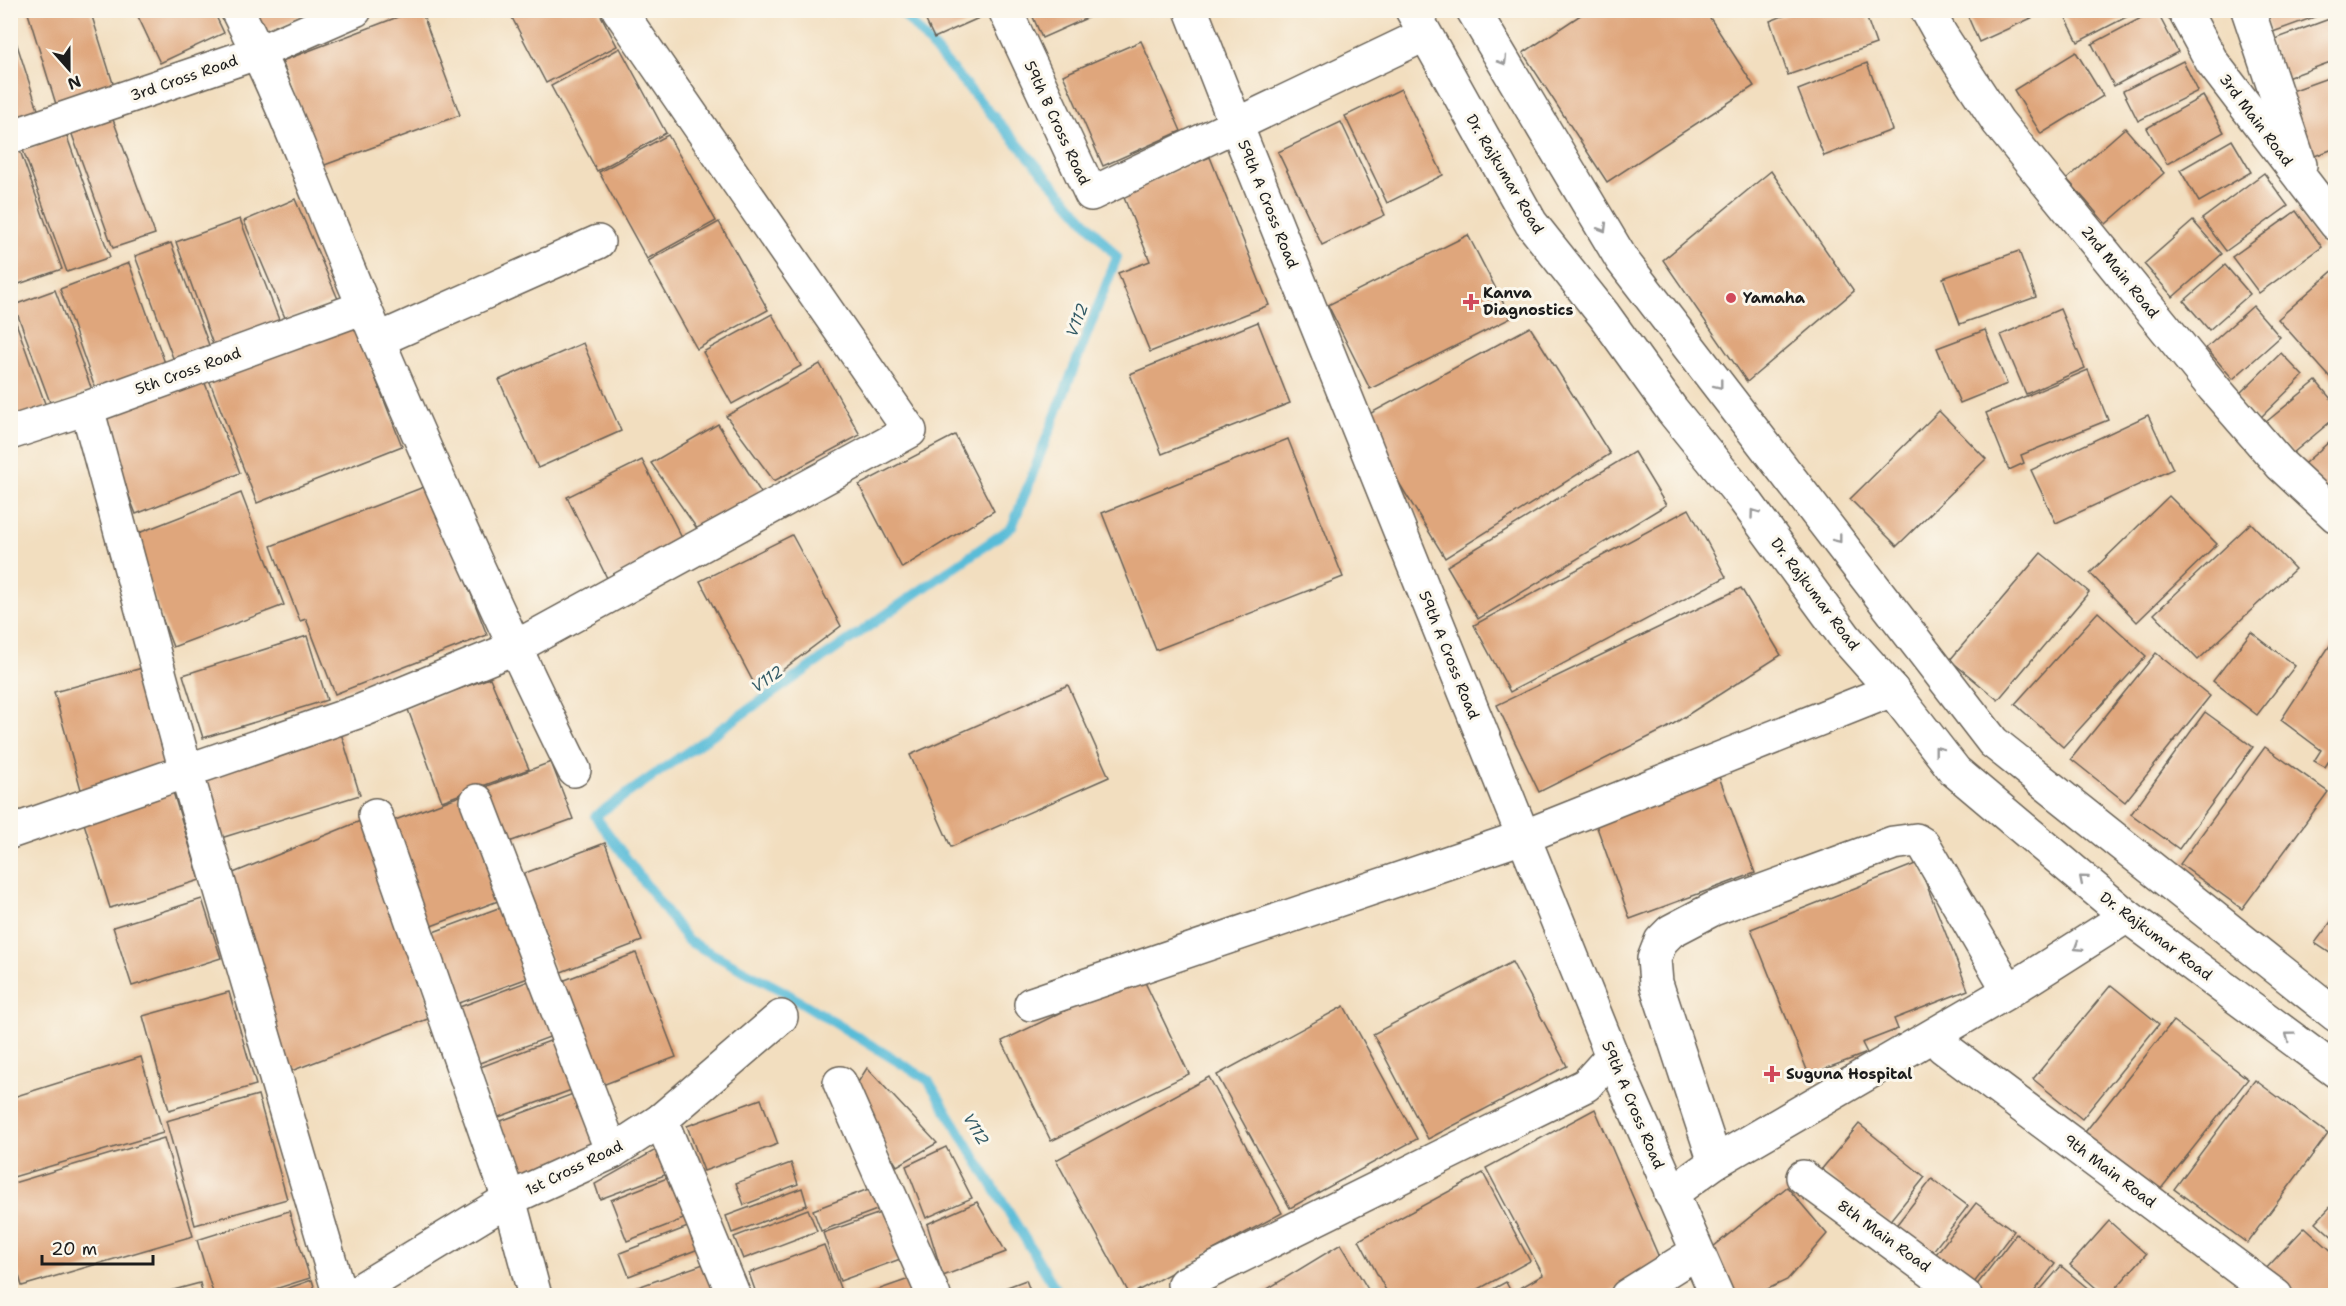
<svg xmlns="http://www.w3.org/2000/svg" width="2346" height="1306" viewBox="0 0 2346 1306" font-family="'Shantell Sans',sans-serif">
<rect width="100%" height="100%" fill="#fbf7ec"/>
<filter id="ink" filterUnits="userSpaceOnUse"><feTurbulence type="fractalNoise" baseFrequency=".0167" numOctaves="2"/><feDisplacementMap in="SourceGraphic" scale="12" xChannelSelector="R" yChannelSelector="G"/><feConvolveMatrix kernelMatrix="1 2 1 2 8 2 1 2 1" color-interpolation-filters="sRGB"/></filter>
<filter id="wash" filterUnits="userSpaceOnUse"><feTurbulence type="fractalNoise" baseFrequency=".008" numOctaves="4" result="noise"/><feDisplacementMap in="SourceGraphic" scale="24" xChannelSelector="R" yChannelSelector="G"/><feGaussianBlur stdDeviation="1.35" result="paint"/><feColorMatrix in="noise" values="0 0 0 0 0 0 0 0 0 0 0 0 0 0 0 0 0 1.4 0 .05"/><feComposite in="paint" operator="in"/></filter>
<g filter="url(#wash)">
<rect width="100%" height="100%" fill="#f2debf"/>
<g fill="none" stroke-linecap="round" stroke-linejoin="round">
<polyline stroke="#59bcd8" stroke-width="10" points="900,10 1117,257 1012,527 595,816 688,941 783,991 928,1080 1060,1296"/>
</g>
<g id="blocks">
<g fill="#dfa67b">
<polygon points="27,10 90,10 117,96 59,114"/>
<polygon points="135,10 213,10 224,33 160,63"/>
<polygon points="250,10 312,10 260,34"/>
<polygon points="416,10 421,10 460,115 322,166 282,61"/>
<polygon points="508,10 598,10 617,46 546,83"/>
<polygon points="921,10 978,10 981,17 934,38"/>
<polygon points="1030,10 1105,10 1042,38"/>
<polygon points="1588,10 1705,10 1754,86 1607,182 1523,53"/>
<polygon points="1799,10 1864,10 1876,44 1788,75 1770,21"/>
<polygon points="1965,10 2049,10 1979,42"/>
<polygon points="2062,10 2140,10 2078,42"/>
<polygon points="2156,10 2178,52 2114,86 2092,44"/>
<polygon points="2262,10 2331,10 2331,11 2270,33"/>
<polygon points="2332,18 2336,28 2336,60 2284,79 2270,41"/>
<polygon points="10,23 41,119 10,128"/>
<polygon points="1141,41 1181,131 1103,166 1063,75"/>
<polygon points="620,48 666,133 597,171 551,86"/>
<polygon points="2076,52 2103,96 2041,134 2014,90"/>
<polygon points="2183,61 2198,91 2138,121 2123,91"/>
<polygon points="1867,63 1892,130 1824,156 1798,90"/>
<polygon points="2336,75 2336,148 2312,157 2289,92"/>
<polygon points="1401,89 1443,175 1387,203 1345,116"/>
<polygon points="2203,96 2224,132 2167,164 2147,128"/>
<polygon points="111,114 155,234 113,248 70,129"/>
<polygon points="1341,122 1385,215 1322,245 1278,152"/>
<polygon points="2125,128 2164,173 2106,224 2067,179"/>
<polygon points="66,134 110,257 67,272 23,150"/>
<polygon points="668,135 716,221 647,259 599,172"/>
<polygon points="2232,140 2251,172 2199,202 2180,170"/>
<polygon points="18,145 62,269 16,285 10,268 10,148"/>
<polygon points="1210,157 1269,305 1150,352 1118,273 1150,261 1122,193"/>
<polygon points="1771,171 1854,291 1747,382 1663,260"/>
<polygon points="2264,173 2288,206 2226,251 2202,219"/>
<polygon points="295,199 338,299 286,320 244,221"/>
<polygon points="2296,211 2322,247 2259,293 2232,257"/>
<polygon points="240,219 281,325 215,350 176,242"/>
<polygon points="2193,221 2222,254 2173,297 2144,264"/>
<polygon points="719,222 768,310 697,349 648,261"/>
<polygon points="1468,235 1511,318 1370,389 1328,305"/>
<polygon points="171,243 209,345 173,358 135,256"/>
<polygon points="2019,251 2036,297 1960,324 1943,278"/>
<polygon points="129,263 166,366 96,391 60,289"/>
<polygon points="2225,265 2250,294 2209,330 2184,301"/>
<polygon points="2336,268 2336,384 2278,319"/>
<polygon points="55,290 92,390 51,405 14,305"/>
<polygon points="10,306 47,409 10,422"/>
<polygon points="2253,306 2280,337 2233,379 2206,348"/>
<polygon points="2060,309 2085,368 2026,394 2001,335"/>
<polygon points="772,314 801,366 732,404 703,352"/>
<polygon points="353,321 402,446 257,503 208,377"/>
<polygon points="1258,322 1290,403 1162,454 1130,374"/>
<polygon points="1530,327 1610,454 1445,558 1360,419"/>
<polygon points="1985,330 2007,384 1960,403 1937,348"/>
<polygon points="583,343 621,431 538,468 499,380"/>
<polygon points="2281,353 2303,376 2259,419 2237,396"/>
<polygon points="820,364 860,435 774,481 726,416"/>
<polygon points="2088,370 2108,420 2021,455 2024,463 2009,470 1986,413"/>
<polygon points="201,373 240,473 136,514 97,413"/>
<polygon points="2316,381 2336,405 2336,417 2293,453 2266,422"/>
<polygon points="1939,411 1986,459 1897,546 1850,499"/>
<polygon points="2148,415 2173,469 2056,523 2031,470"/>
<polygon points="718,424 763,496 698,530 651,463"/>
<polygon points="955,435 994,511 902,568 859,485"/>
<polygon points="2336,436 2336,484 2321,496 2298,469"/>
<polygon points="1288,439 1343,577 1156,650 1102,513"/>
<polygon points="1634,452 1666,505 1478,619 1447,566"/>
<polygon points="642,460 684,542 608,580 567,497"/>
<polygon points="429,485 487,635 335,694 306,619 300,621 271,546"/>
<polygon points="241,493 284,605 173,647 131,536"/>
<polygon points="2169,496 2217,544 2137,622 2090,573"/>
<polygon points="1689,509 1726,577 1510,692 1474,625"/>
<polygon points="2251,523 2295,569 2198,660 2154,614"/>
<polygon points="792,535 841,626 757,689 700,581"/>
<polygon points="2041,553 2089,592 1998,700 1950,660"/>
<polygon points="1741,588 1781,655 1667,728 1539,792 1497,705"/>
<polygon points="2098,612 2146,656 2063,747 2015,704"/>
<polygon points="2251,632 2295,666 2257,715 2213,681"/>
<polygon points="307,636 327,700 203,738 183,675"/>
<polygon points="2336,636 2336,750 2325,767 2314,761 2321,750 2281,720"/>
<polygon points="2156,653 2210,696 2125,802 2071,759"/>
<polygon points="146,667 173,768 82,793 54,692"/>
<polygon points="490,678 529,769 442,801 407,707"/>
<polygon points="1068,685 1109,777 951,847 910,755"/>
<polygon points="2205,712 2253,747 2179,849 2131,814"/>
<polygon points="340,730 360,795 221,838 201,773"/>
<polygon points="2265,747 2328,792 2242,909 2180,864"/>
<polygon points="551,762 573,819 498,846 477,790"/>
<polygon points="1718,774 1755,873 1630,919 1594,819"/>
<polygon points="173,792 200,880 110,908 83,820"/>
<polygon points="468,793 506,898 418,931 379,826"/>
<polygon points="370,817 433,1017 286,1073 226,876"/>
<polygon points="605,843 642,941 556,974 520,875"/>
<polygon points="1918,863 1968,990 1894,1019 1898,1029 1862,1043 1867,1053 1809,1075 1751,929"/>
<polygon points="202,899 221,958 132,986 113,927"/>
<polygon points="512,903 539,974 454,1005 428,934"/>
<polygon points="2336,915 2336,957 2315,943"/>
<polygon points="636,953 676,1057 597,1087 557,983"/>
<polygon points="1512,962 1567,1066 1428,1139 1373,1034"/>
<polygon points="1141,974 1189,1074 1051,1141 1002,1041"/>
<polygon points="542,976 563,1032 477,1064 457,1008"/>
<polygon points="2111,985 2159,1024 2082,1119 2033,1079"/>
<polygon points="229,992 256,1085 169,1110 143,1016"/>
<polygon points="1344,1006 1417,1139 1290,1208 1217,1075"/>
<polygon points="2173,1021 2248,1079 2156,1195 2082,1136"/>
<polygon points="563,1036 582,1086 496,1118 478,1068"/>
<polygon points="141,1057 163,1133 10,1178 10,1098"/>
<polygon points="867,1068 937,1143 897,1166 852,1092"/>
<polygon points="1209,1077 1282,1213 1130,1295 1056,1160"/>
<polygon points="2255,1080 2328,1134 2247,1243 2174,1189"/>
<polygon points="581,1091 602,1146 518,1177 498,1122"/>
<polygon points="258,1095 287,1199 195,1225 166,1121"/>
<polygon points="761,1099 778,1144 704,1171 687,1126"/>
<polygon points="1595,1109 1661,1262 1603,1296 1517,1296 1515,1291 1543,1275 1486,1168"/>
<polygon points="1859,1124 1925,1177 1888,1223 1821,1170"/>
<polygon points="164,1138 193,1236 22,1286 10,1245 10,1184"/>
<polygon points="661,1147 670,1173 600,1199 595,1184"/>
<polygon points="946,1147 972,1198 926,1218 906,1166"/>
<polygon points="791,1163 798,1184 744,1205 736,1183"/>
<polygon points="1483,1173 1530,1261 1466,1296 1389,1296 1359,1240"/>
<polygon points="675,1175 691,1216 627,1241 611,1200"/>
<polygon points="1932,1179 1968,1206 1926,1260 1891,1232"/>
<polygon points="874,1187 882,1208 821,1231 813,1210"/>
<polygon points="1787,1187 1827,1234 1787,1280 1753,1296 1724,1296 1702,1256"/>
<polygon points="802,1188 807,1205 732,1233 726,1216"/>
<polygon points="2336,1201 2336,1240 2316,1222"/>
<polygon points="977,1202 1006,1252 943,1276 927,1224"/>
<polygon points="1976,1203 2014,1231 1970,1288 1932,1259"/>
<polygon points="808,1209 817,1231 743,1259 734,1237"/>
<polygon points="289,1211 310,1278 253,1296 214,1296 197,1240"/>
<polygon points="886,1211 903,1258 840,1281 823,1233"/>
<polygon points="2109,1221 2146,1254 2109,1296 2105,1296 2070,1265"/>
<polygon points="693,1225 701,1248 629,1276 620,1253"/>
<polygon points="2305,1227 2336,1255 2336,1296 2288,1296 2263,1272"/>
<polygon points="2016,1234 2055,1264 2031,1296 1980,1296 1973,1290"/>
<polygon points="1341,1244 1372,1296 1256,1296"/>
<polygon points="824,1245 843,1296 757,1296 749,1273"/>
<polygon points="715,1260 726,1289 707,1296 637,1296 635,1288"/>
<polygon points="2061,1266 2097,1296 2035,1296"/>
<polygon points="912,1278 918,1296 863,1296 863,1295"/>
<polygon points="312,1280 317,1296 268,1296 268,1295"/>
<polygon points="1026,1280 1032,1296 986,1296 986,1295"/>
<polygon points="1506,1282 1513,1296 1480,1296"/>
<polygon points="200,1283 203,1296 156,1296 155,1295"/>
</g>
</g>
</g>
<g filter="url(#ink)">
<use href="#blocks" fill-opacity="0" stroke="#676055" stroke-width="1.5"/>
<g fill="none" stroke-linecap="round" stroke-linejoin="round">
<defs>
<g id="minor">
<path d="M237 10C286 106 322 208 364 307 430 463 499 618 574 770"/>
<polyline points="1005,10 1091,194 1424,35"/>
<polyline points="1191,10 1236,125 1612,1056 1717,1296"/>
<polyline points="1927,10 1941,35 1998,122 2214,388 2281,465 2336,516"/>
<polyline points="2184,10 2212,62 2336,224"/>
<polyline points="2248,10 2300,165"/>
<polyline points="10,137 259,52 355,10"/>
<polyline points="378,340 598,242"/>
<polyline points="87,408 186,771 340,1296"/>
<polyline points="10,433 87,408 364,307"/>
<polyline points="477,801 612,1152"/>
<polyline points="375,815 509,1199 535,1296"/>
<polyline points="10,832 363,710 514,648 910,431 619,10"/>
<polyline points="2009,991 1924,845 1916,840 1893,843 1713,909 1671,931 1661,941 1654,959 1656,983 1715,1162 2009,991 2127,916"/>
<polyline points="1031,1004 1523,837 1892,690"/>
<polyline points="1943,1047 2276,1296"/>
<polyline points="840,1083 934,1296"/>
<polyline points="661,1120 734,1296"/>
<polyline points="1803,1177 1965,1296"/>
<polyline points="1671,1194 1715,1162"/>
<polyline points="1184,1284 1586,1085 1612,1056"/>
<polyline points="350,1296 509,1199 612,1152 661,1120 781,1017"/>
<polyline points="1627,1296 1697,1252"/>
</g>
<g id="major">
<polyline points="1412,10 1531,223 1604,315 1672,410 1744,499 1845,637 1892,690 1955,771 2127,916 2336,1071"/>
<polyline points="1473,10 1622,260 1993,742 2336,1015"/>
</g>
</defs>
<use href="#minor" stroke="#676055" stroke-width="36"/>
<use href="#major" stroke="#676055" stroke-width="36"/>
<use href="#minor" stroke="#fff" stroke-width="33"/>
<use href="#major" stroke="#fff" stroke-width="33"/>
</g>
<defs><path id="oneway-chevron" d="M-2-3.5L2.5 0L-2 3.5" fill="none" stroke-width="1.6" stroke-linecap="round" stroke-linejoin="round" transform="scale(1.5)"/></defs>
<g stroke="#999">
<use href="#oneway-chevron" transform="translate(1503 61) rotate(59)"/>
<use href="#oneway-chevron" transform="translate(1603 228) rotate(59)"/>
<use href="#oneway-chevron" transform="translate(1719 385) rotate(52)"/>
<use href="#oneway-chevron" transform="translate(1754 513) rotate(-126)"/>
<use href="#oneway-chevron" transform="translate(1838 539) rotate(52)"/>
<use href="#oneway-chevron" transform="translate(1938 750) rotate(-128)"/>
<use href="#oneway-chevron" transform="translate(2083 879) rotate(-140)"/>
<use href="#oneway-chevron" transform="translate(2078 947) rotate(148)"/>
<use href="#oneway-chevron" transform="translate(2289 1036) rotate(-143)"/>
</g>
</g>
<g fill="#d1495b" stroke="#fbf7ec" stroke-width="2">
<circle cx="1731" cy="298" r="6"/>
<path d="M1468 293h6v6h6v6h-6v6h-6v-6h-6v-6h6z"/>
<path d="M1769 1065h6v6h6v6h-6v6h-6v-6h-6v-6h6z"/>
</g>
<g text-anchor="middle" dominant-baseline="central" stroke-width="6" stroke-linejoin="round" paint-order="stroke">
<g font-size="15" fill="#1c1c1c" stroke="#fbf7ec">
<text transform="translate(184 78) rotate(-19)">3rd Cross Road</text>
<text transform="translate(2256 120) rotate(53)">3rd Main Road</text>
<text transform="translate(1057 123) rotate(65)">59th B Cross Road</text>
<text transform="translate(1505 174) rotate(59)">Dr. Rajkumar Road</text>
<text transform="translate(1268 204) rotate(68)">59th A Cross Road</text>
<text transform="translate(2120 272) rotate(51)">2nd Main Road</text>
<text transform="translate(188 371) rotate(-20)">5th Cross Road</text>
<text transform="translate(1815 594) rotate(53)">Dr. Rajkumar Road</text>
<text transform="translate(1449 655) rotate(68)">59th A Cross Road</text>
<text transform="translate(2156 936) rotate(37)">Dr. Rajkumar Road</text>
<text transform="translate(1633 1105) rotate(67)">59th A Cross Road</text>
<text transform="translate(574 1168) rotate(-26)">1st Cross Road</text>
<text transform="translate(2110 1171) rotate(37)">9th Main Road</text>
<text transform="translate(1884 1236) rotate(36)">8th Main Road</text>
</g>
<g font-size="15" font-weight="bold" fill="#1c1c1c" stroke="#fbf7ec" text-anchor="start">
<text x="1483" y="293">Kanva<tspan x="1483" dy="17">Diagnostics</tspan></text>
<text x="1743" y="298">Yamaha</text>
<text x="1786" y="1074">Suguna Hospital</text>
</g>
<g font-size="16" font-style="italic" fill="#345c67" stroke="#fbf7ec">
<text transform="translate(1077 320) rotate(-69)">V112</text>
<text transform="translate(767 679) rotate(-35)">V112</text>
<text transform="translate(976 1129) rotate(59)">V112</text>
</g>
</g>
<rect width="2346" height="1306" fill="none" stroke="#fbf7ec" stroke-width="36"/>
<g transform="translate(69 69) rotate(159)" stroke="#fbf7ec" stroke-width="4.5" paint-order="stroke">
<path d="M0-4.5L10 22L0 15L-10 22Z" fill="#1c1c1c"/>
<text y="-9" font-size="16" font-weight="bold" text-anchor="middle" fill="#1c1c1c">N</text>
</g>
<path d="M42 1255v9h111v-9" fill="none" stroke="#1c1c1c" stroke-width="3"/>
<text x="51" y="1255" font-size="18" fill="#1c1c1c" stroke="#fbf7ec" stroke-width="4.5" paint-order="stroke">20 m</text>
</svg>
